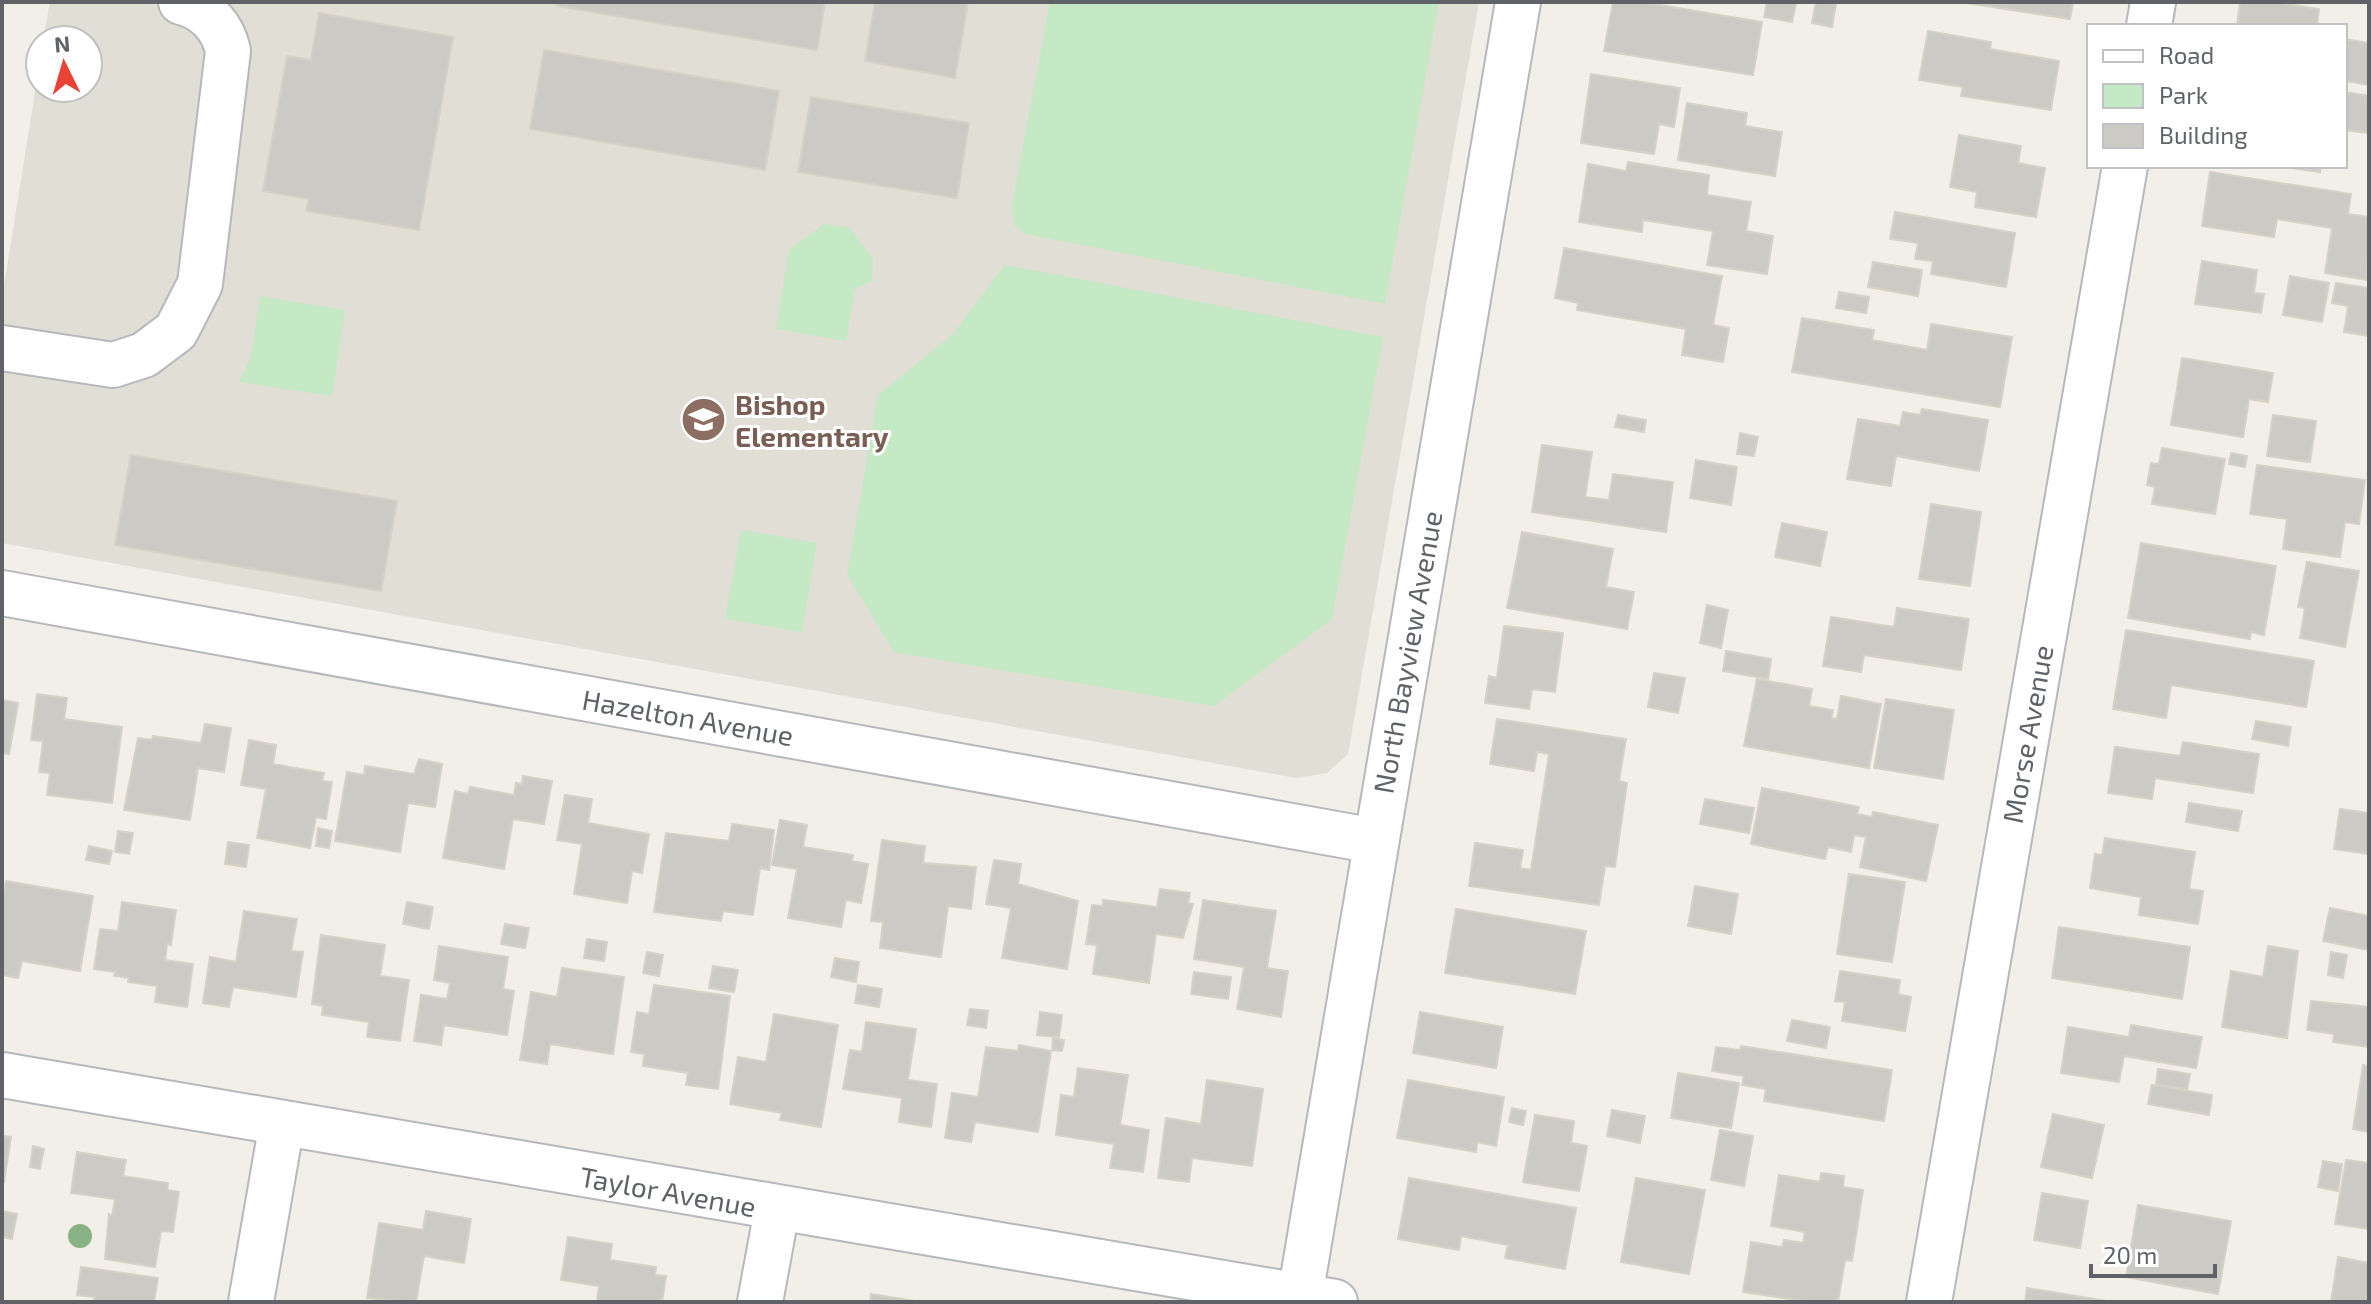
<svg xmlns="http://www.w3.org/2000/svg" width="2371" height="1304" viewBox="0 0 2371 1304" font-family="'Exo 2',sans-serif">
<rect width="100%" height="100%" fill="#f1efe8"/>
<polygon fill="#e1ded6" points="50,2 1479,2 1348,754 1327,773 1296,778 2,543 2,298 40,61 40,88 88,88 88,40 43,40"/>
<g fill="#c5e8c5">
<polygon points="1050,2 1439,2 1385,304 1025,234 1014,225 1012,204"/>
<polygon points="824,224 850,228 873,259 872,281 855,289 846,341 776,329 789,250"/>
<polygon points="1005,265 1383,337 1332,619 1214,706 894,652 847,575 878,395 952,335"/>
<polygon points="260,296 345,310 332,396 239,382 251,357"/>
<polygon points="741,530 817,543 802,632 725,619"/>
</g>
<g fill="#cccac5" stroke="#d6d1c6" stroke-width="2">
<polygon points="558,2 825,2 817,50 557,6"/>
<polygon points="875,2 968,2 955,78 865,61"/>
<polygon points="1613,2 1642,2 1762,22 1753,75 1604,51"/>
<polygon points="1767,2 1796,3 1792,22 1764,17"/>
<polygon points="1816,2 1836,4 1832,27 1812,23"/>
<polygon points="1960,2 2073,2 2070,19"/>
<polygon points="2240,2 2275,2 2319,9 2317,26 2237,26"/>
<polygon points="319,13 453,37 419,230 306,211 309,199 263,191 287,56 311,60"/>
<polygon points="1928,31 1991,42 1990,49 2059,61 2051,110 1961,96 1963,87 1919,80"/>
<polygon points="2345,39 2369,43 2369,85 2345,81"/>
<polygon points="544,50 779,91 765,170 530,129"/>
<polygon points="1591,74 1680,88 1674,127 1659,124 1654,154 1581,143"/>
<polygon points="2345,92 2369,96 2369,133 2345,130"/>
<polygon points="811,97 969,123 957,198 798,172"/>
<polygon points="1687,103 1747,113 1745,126 1782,132 1775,176 1678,160"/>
<polygon points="1959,135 2021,146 2018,163 2045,168 2036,217 1975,207 1977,192 1950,187"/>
<polygon points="1628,162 1709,175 1707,195 1751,202 1746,231 1773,236 1767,274 1707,265 1713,231 1643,220 1642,232 1579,222 1588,164 1626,171"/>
<polygon points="2278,166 2321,166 2320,172"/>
<polygon points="2210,172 2351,194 2348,214 2369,217 2367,280 2325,273 2332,228 2277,219 2274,237 2202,226"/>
<polygon points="1895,212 2015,233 2006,287 1931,274 1933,261 1915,259 1918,243 1890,239"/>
<polygon points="1564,248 1722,276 1713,325 1729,328 1723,362 1682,355 1686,329 1577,310 1578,303 1555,298"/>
<polygon points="2202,261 2257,270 2254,293 2264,294 2261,313 2195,304"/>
<polygon points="1873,262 1922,270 1918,296 1868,287"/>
<polygon points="2290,276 2329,283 2322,322 2283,315"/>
<polygon points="2336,283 2369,288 2369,336 2344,332 2348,306 2332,303"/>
<polygon points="1839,292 1869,297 1866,313 1836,308"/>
<polygon points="1802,318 1874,330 1872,340 1927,350 1931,324 2012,337 2000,407 1792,372"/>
<polygon points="2182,358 2273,373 2268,402 2249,399 2243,437 2171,425"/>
<polygon points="1922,409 1988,420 1979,471 1896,456 1891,486 1847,479 1858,419 1900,426 1903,412 1920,415"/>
<polygon points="1618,415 1646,420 1644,432 1615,427"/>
<polygon points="2273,415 2316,421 2310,462 2267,456"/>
<polygon points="1740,433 1758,437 1754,456 1737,454"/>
<polygon points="1542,445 1592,452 1585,497 1609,500 1613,474 1673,482 1666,532 1532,512"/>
<polygon points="2162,448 2225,459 2215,514 2152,504 2155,487 2147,485 2151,463 2159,464"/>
<polygon points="2231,453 2247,456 2245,467 2229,464"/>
<polygon points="131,455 397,501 381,591 115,545"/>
<polygon points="1696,460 1737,467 1731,505 1690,498"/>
<polygon points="2257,465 2365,480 2359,524 2345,522 2340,557 2283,549 2287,519 2250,514"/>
<polygon points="1931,504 1981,512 1970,586 1919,579"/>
<polygon points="1782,523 1827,532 1820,566 1775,557"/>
<polygon points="1522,532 1613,549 1606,587 1634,592 1627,629 1507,608"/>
<polygon points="2141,543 2276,566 2264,635 2251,632 2250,639 2128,618"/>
<polygon points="2307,562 2359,571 2345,647 2300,638 2305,608 2298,607"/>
<polygon points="1707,605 1728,610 1721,648 1700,643"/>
<polygon points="1897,608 1969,619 1961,670 1864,655 1861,672 1823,666 1831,617 1894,627"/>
<polygon points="1504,626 1563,633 1555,692 1532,689 1529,709 1485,703 1489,676 1497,678"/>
<polygon points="2126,630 2314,661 2306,707 2171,685 2166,718 2113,709"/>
<polygon points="1726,651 1771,659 1768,679 1723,671"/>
<polygon points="1654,673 1685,678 1678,713 1648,707"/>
<polygon points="1757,679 1812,689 1809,706 1833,710 1831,718 1837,719 1841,696 1881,704 1869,768 1744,746"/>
<polygon points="37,694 67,698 64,719 122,727 112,803 47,795 50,773 39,772 43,741 31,740"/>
<polygon points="1886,699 1954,710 1943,779 1874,768"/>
<polygon points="2,700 18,703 9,754 2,753"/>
<polygon points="1497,719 1626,739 1619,781 1627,783 1615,867 1605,866 1599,905 1469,886 1475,843 1523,850 1520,868 1531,870 1549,754 1537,752 1534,771 1490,764"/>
<polygon points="2256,721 2291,727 2288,746 2252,739"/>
<polygon points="205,724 231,728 224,772 198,768 190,820 124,810 138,738 152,740 153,736 201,743"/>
<polygon points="249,740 276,745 273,764 324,773 322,781 332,782 326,819 316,817 310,848 257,838 266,789 241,785"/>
<polygon points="2183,742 2259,754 2253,793 2155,778 2152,799 2108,793 2115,747 2180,756"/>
<polygon points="419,759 442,764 435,807 408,803 400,852 335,841 347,772 364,775 365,766 414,774"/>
<polygon points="523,776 552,781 544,824 513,819 504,869 443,858 455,791 468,794 470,787 514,795 516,783 522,784"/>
<polygon points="1762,788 1859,807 1857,814 1872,817 1873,812 1938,825 1926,881 1860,867 1866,837 1854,835 1851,852 1828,847 1825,859 1751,844"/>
<polygon points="565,795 592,799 588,823 649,834 642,873 632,871 627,903 574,894 582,844 557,840"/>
<polygon points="1705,799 1754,808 1749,833 1700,824"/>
<polygon points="2189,803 2242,811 2238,831 2186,822"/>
<polygon points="2340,809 2369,813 2369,854 2334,849"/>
<polygon points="780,820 807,825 803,847 853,855 852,861 868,864 861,903 846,900 841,927 788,918 797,869 772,865"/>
<polygon points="732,824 774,830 769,870 760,868 753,915 723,911 721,921 654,912 666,833 729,841"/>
<polygon points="318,828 332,831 329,848 316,846"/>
<polygon points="118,831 133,833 129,854 115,852"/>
<polygon points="2105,838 2195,852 2189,889 2203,891 2198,924 2139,915 2141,897 2090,888 2095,854 2102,855"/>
<polygon points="882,840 925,846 923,863 976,867 971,909 948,906 941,957 880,948 883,922 871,921"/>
<polygon points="228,842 249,845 246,867 225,864"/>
<polygon points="89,846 112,851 109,864 86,860"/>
<polygon points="994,860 1021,864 1018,884 1078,901 1067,969 1002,958 1011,908 986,904"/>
<polygon points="1849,874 1905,882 1892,962 1837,954"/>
<polygon points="6,881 93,896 80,971 22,961 18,978 2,975 2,903"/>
<polygon points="1695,886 1738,894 1731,934 1688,926"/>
<polygon points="1160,889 1190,893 1188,903 1193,904 1183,938 1156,934 1149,983 1093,974 1097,945 1086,944 1092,905 1103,906 1103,900 1157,907"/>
<polygon points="1203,900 1276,911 1267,968 1288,971 1281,1017 1237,1009 1244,967 1194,959"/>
<polygon points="122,902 176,910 171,945 167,944 165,960 193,964 187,1007 155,1002 157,986 128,982 129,978 114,976 115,972 94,969 100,929 118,931"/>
<polygon points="407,902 433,907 429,929 403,924"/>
<polygon points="2330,908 2369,916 2369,950 2323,941"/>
<polygon points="1456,909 1586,931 1575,994 1445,973"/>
<polygon points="244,911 297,919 291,951 303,952 296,997 233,987 229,1007 203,1003 210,957 236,962"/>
<polygon points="505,924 529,928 525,948 501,944"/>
<polygon points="2059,927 2190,947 2182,999 2052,978"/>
<polygon points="321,935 385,945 380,976 409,980 400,1041 367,1037 369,1022 322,1015 323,1006 312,1004"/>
<polygon points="587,939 607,942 604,961 584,958"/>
<polygon points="439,946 508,957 503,989 514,991 507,1035 444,1025 441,1045 414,1041 421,995 447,999 450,983 434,980"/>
<polygon points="2268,946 2298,951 2287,1038 2222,1027 2231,971 2263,977"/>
<polygon points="647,952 663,955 659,976 643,973"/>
<polygon points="2331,952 2347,955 2343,978 2328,975"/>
<polygon points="835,958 859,962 856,982 831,977"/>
<polygon points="713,966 738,970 734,992 709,988"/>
<polygon points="562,968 624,977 613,1054 550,1044 547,1064 520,1060 531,992 557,997"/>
<polygon points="1840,971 1900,980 1898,994 1911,997 1905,1031 1842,1021 1845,1002 1835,1001"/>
<polygon points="1194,972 1231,977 1228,999 1191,994"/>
<polygon points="654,985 730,996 718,1089 686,1085 688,1073 643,1066 644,1054 631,1052 637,1012 649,1014"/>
<polygon points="858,985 882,989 879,1007 855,1003"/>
<polygon points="2311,1001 2369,1007 2369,1047 2333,1042 2334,1034 2307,1030"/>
<polygon points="970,1009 988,1011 986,1028 967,1025"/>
<polygon points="1040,1012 1062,1015 1059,1037 1037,1035"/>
<polygon points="1420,1012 1503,1027 1496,1068 1413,1053"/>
<polygon points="774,1014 838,1025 821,1127 780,1120 782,1113 730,1104 738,1057 766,1062"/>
<polygon points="1792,1020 1830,1027 1826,1048 1787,1041"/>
<polygon points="866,1022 916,1029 908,1080 937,1084 931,1127 899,1122 902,1098 843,1089 850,1050 862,1052"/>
<polygon points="2131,1025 2202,1037 2196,1068 2124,1056 2119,1082 2061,1073 2068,1027 2129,1037"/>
<polygon points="1053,1038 1064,1040 1062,1051 1052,1050"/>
<polygon points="1019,1045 1051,1051 1038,1132 975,1122 971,1142 945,1138 952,1093 978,1097 986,1047 1018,1051"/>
<polygon points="1741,1046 1892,1070 1884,1121 1764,1101 1766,1089 1742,1085 1744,1076 1712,1071 1716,1047 1740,1050"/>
<polygon points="2363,1065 2369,1066 2369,1132 2353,1129"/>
<polygon points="1078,1068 1128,1075 1120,1125 1149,1130 1143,1172 1110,1168 1114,1144 1056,1135 1061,1095 1074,1097"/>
<polygon points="2158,1069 2190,1074 2187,1089 2156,1084"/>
<polygon points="1678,1073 1739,1083 1731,1128 1671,1118"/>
<polygon points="1207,1080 1263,1089 1252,1166 1192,1158 1189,1182 1158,1178 1166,1118 1201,1124"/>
<polygon points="1408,1080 1504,1097 1496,1146 1477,1142 1476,1152 1397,1138"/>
<polygon points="2152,1085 2212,1095 2209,1115 2148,1104"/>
<polygon points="1512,1108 1526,1111 1523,1125 1509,1122"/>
<polygon points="1612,1110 1645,1116 1640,1143 1607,1136"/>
<polygon points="2053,1114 2104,1125 2092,1178 2041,1167"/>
<polygon points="1535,1115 1574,1121 1571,1143 1587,1146 1579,1191 1523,1182"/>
<polygon points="1720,1130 1753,1136 1744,1186 1711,1180"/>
<polygon points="2,1136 11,1137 4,1182 2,1182"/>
<polygon points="33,1146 44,1149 40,1169 30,1167"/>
<polygon points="77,1152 126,1160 123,1176 168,1183 167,1190 179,1192 173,1232 161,1231 155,1267 105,1259 109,1214 112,1216 115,1199 71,1193"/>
<polygon points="2346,1160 2369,1163 2369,1229 2335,1224"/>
<polygon points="2323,1161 2342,1164 2338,1191 2318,1187"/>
<polygon points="1821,1173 1844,1176 1843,1187 1863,1190 1852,1261 1845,1260 1838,1302 1811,1302 1743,1292 1751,1242 1782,1247 1784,1240 1803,1243 1805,1232 1771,1226 1779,1175 1820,1182"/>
<polygon points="1409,1178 1576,1208 1565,1269 1505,1258 1508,1245 1461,1236 1459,1250 1398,1239"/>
<polygon points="1636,1178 1705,1190 1689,1274 1621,1262"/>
<polygon points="2042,1193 2088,1201 2080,1248 2034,1240"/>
<polygon points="2138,1205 2231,1221 2218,1294 2126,1277"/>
<polygon points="2,1211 17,1214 12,1239 2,1237"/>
<polygon points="426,1211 471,1219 464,1263 424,1256 416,1302 367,1298 379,1223 423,1230"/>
<polygon points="568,1237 612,1244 610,1260 656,1267 655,1275 666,1276 662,1302 597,1302 599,1286 561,1280"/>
<polygon points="2338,1257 2369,1263 2369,1302 2331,1302"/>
<polygon points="81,1267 158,1278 154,1302 94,1302 95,1297 77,1295"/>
<polygon points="2027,1288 2113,1302 2025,1302"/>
<polygon points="871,1294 921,1302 870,1302"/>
</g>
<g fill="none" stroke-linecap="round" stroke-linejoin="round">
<defs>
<g id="minor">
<polyline points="2149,26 2153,2"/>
<path d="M2 348 113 365 144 355 176 331 200 284 228 51C223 27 206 8 181 2"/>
<polyline points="2,593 1375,841"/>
<polyline points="2,1075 1335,1302"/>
<polyline points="251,1302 282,1123"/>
<polyline points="760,1302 777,1210"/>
<polyline points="1299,1302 1518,2"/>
<polyline points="1929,1302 2125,166"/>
</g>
</defs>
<use href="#minor" stroke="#b5b8bc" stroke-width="48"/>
<use href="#minor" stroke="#fff" stroke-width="44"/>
</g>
<circle fill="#89b387" cx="80" cy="1236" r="12"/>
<defs>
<symbol id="school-disc" viewBox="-11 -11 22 22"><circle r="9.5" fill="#8d6e63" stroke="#fff"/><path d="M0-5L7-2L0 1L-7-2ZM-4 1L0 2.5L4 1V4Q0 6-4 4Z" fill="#fff"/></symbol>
</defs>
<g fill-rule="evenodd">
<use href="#school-disc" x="678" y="394" width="51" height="51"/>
</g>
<g text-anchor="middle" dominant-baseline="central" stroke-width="6" stroke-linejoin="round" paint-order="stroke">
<g font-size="28" font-weight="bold" fill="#785e54" stroke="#fff" text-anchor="start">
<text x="735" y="404">Bishop<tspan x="735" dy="32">Elementary</tspan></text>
</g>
<g font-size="28" fill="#5f6368" stroke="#fff">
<text transform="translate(1407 652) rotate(-80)">North Bayview Avenue</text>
<text transform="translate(688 717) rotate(10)">Hazelton Avenue</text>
<text transform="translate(2027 734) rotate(-80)">Morse Avenue</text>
<text transform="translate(668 1191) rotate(10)">Taylor Avenue</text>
</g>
</g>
<rect width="2371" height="1304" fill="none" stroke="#5f6368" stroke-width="8"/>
<rect x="2087" y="24" width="260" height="144" fill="#ffffff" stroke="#bfc1c3" stroke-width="2"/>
<rect x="2103" y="50" width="40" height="12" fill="#ffffff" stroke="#bfc1c3" stroke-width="2"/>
<text x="2159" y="64" font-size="24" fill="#5f6368">Road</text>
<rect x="2103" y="84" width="40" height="24" fill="#c5e8c5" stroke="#bfc1c3" stroke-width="2"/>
<text x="2159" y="104" font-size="24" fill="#5f6368">Park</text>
<rect x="2103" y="124" width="40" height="24" fill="#cccac5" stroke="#bfc1c3" stroke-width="2"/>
<text x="2159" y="144" font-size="24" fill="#5f6368">Building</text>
<g transform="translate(64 64) rotate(355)"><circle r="38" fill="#ffffff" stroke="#bfc1c3" stroke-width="2"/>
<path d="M0-6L14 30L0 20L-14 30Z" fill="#ea4335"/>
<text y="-12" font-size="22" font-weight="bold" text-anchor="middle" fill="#5f6368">N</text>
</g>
<path d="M2091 1264v12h124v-12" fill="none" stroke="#5f6368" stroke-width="4"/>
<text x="2103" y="1264" font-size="24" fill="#5f6368" stroke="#ffffff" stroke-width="6" paint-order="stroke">20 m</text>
</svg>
